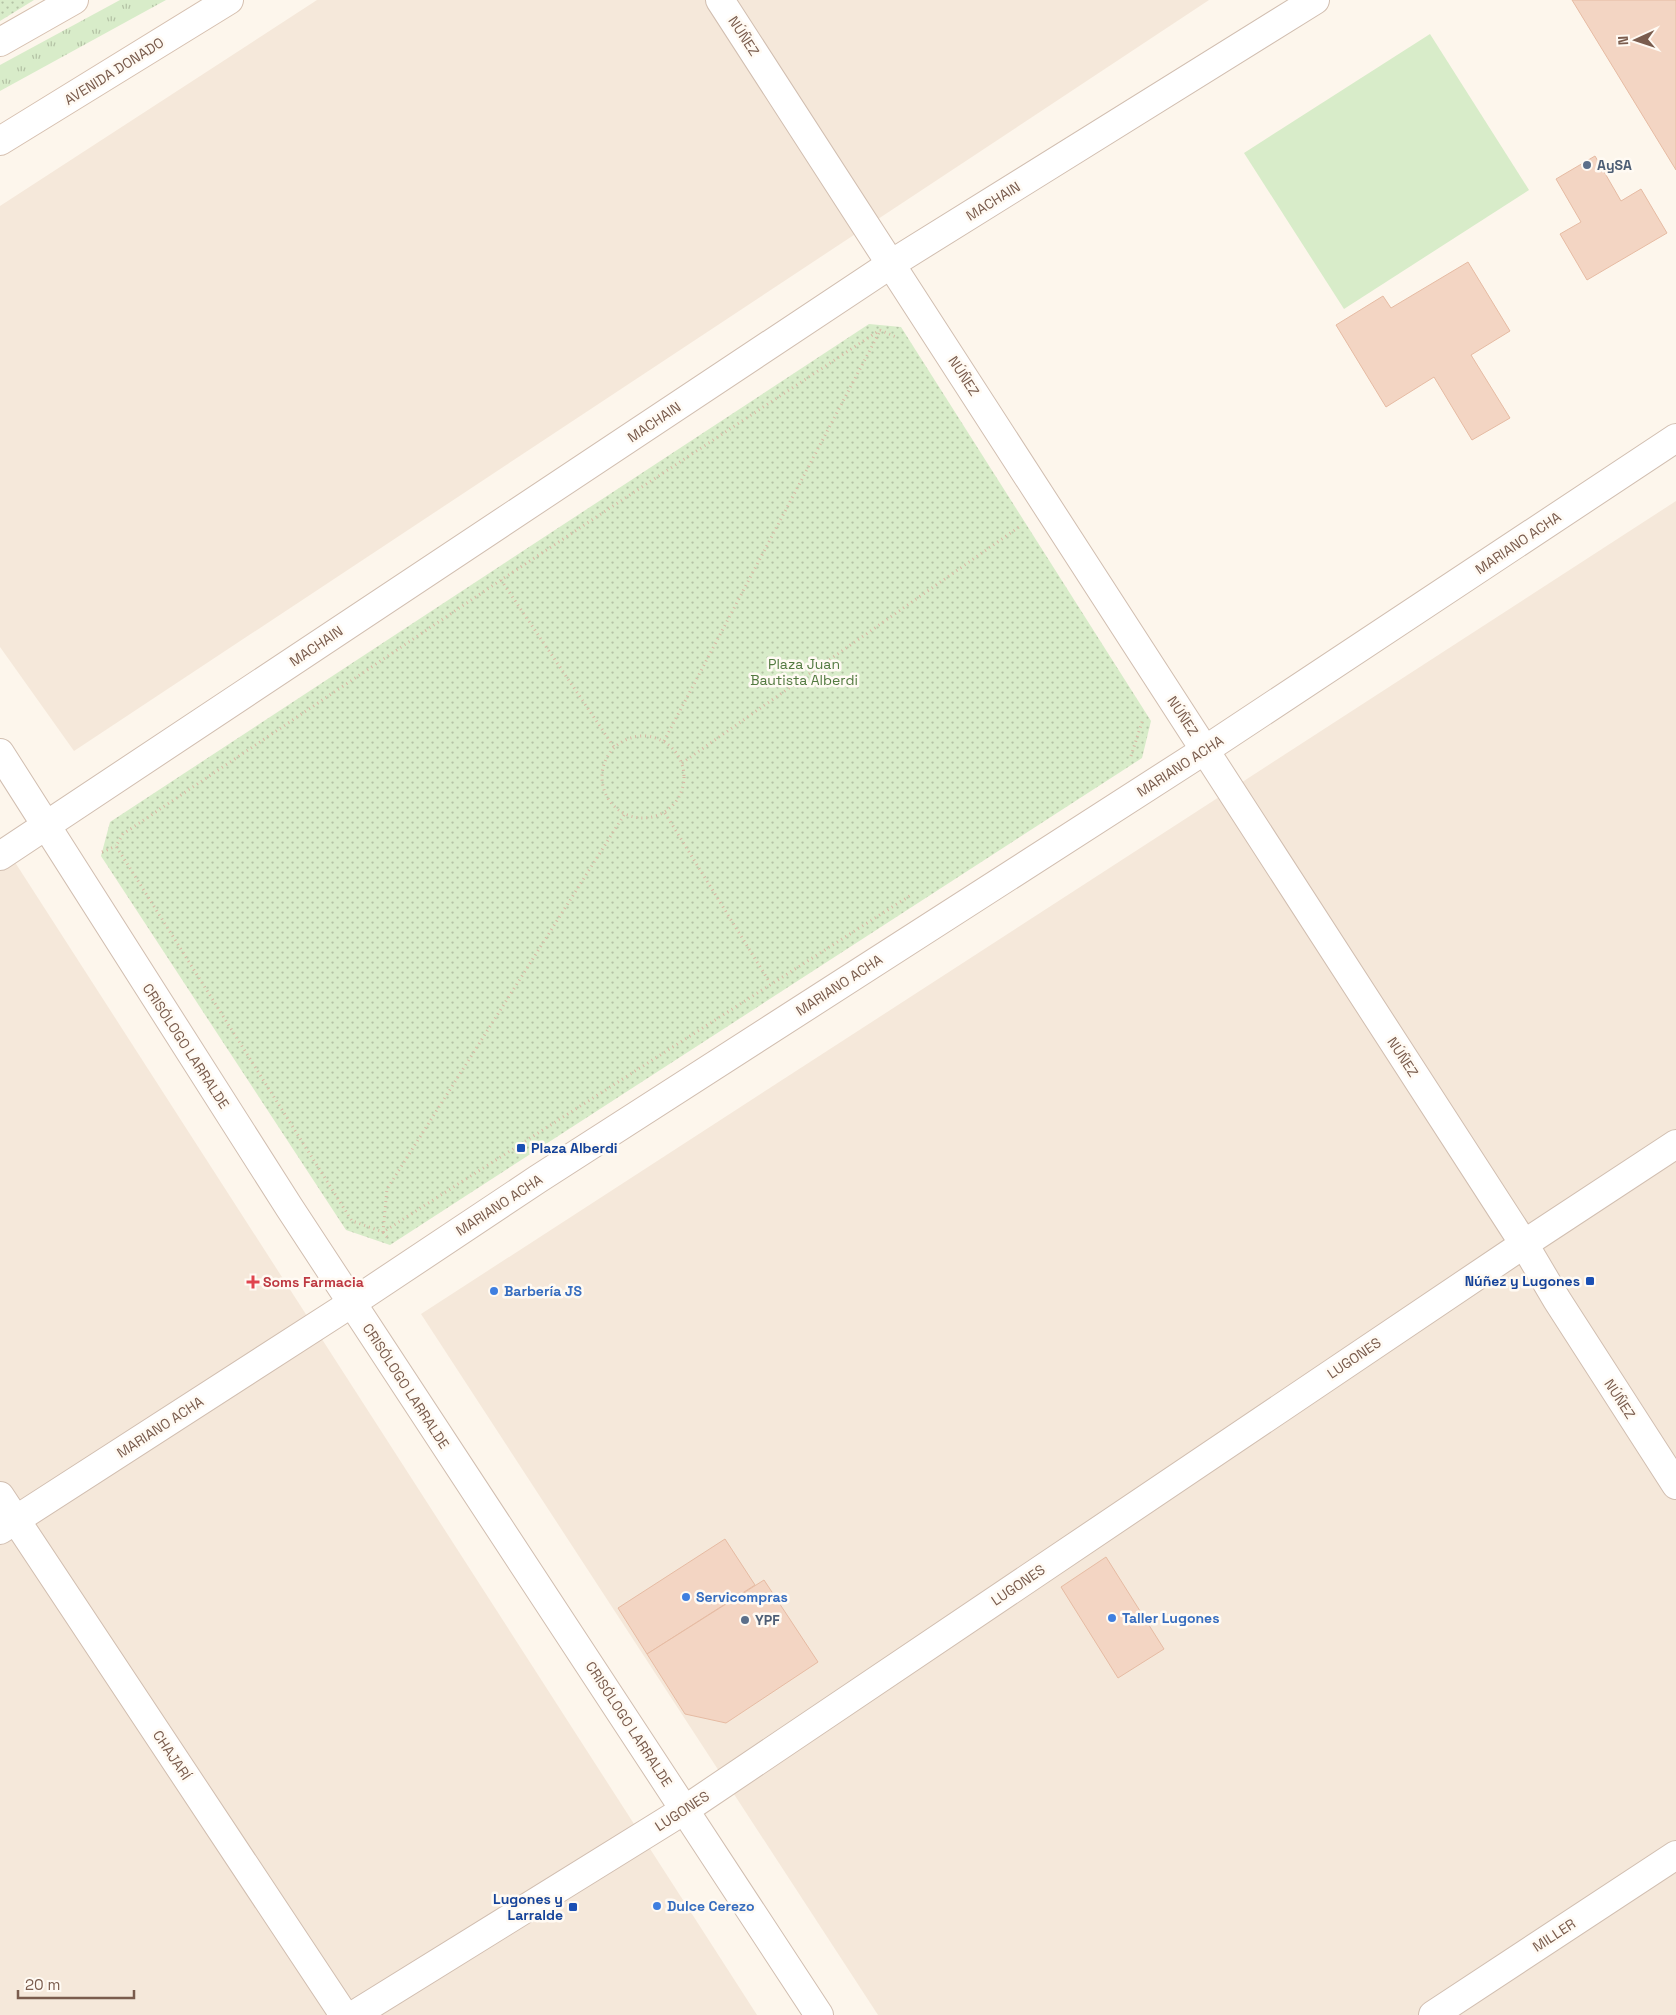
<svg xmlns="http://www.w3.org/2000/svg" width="1676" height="2015" viewBox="0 0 1676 2015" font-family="'Space Grotesk',sans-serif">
<defs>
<pattern id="grass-tufts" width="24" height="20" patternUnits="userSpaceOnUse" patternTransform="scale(1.25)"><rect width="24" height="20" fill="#d8ecc9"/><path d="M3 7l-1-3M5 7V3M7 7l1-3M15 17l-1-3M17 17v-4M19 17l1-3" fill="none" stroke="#b4c2a5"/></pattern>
<pattern id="park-dots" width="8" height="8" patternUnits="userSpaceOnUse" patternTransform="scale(1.25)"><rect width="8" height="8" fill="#d8ecc9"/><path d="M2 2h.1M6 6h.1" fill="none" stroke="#b4c2a5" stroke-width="1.8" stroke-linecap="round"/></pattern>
</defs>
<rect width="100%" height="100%" fill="#fdf6ec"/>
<g fill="#f5e8da">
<polygon points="317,0 1209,0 74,751 0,647 0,206"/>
<polygon points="1676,501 1676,2015 878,2015 421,1314"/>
<polygon points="0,839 757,2015 0,2015"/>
</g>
<polygon fill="url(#grass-tufts)" points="120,0 166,0 0,91 0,65"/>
<g fill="url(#park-dots)">
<polygon points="0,0 34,0 0,21"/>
<polygon points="869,324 901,327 1151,721 1142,758 390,1245 346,1230 101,856 110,822"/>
</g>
<polygon fill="#d8ecc9" points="1430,34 1529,190 1344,309 1244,153"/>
<g fill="#f3d5c3" stroke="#e6bba3">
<polygon points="1572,0 1676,0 1676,170"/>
<polygon points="1595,156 1621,201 1641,189 1667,233 1587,280 1560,234 1581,222 1556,179"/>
<polygon points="1468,262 1510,331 1471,355 1510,418 1472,440 1434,377 1386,407 1336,325 1383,296 1391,308"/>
<polygon points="725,1539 755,1585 647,1654 618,1608"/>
<polygon points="1106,1557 1164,1649 1118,1678 1061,1587"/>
<polygon points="764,1580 818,1662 726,1723 685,1714 647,1654"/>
</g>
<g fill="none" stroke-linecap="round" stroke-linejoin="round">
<defs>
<g id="minor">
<polyline points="720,0 1524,1244 1557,1300 1676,1485"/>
<polyline points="0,856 891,264 1315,0"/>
<polyline points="0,1496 344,2015"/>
<polyline points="0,1530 352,1303 538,1179 1205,750 1676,438"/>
<polyline points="354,2015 686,1809 1524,1244 1676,1144"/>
<polyline points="1433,2015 1676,1855"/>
</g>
<polyline id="tertiary" points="0,753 289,1207 819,2015"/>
<g id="secondary">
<polyline points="0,42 74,0"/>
<polyline points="0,141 229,0"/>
</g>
</defs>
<use href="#minor" stroke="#d1beb0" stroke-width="30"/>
<use href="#tertiary" stroke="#d1beb0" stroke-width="30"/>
<use href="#secondary" stroke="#d6c0b0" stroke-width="30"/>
<g stroke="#d9b8a5" stroke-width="3" stroke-dasharray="1 4" stroke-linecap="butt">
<polyline points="880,330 896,337"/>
<polyline points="501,580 614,747"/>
<circle cx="643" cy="777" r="41"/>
<polyline points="664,741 880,331"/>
<polyline points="1131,756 1143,719"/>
<polyline points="682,763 1019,527"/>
<polyline points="665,813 770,983"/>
<polyline points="624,815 387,1189 383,1232 352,1221 116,846 123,834 501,580 880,330"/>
<polyline points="102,852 116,846"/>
<polyline points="387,1237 383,1232 911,895"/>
</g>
<use href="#minor" stroke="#fff" stroke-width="28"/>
<use href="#tertiary" stroke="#fff" stroke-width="28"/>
<use href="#secondary" stroke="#fff" stroke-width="28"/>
</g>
<g fill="#5c6f8a" stroke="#fffaf3" stroke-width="2">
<circle cx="1587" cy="165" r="5"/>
<circle cx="745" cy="1620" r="5"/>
</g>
<g fill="#1a4fb4" stroke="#fffaf3" stroke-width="2">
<rect x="516" y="1143" width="10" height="10" rx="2.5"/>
<rect x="1585" y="1276" width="10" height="10" rx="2.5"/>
<rect x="568" y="1902" width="10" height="10" rx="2.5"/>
</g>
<path fill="#e0444e" stroke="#fffaf3" stroke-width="2" d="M250.5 1274.5h5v5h5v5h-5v5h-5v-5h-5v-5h5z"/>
<g fill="#3f7fe0" stroke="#fffaf3" stroke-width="2">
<circle cx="494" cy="1291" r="5"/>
<circle cx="686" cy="1597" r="5"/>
<circle cx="1112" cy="1618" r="5"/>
<circle cx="657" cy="1906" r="5"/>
</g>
<g text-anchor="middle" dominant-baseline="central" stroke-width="5" stroke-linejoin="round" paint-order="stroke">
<g font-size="14" fill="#7a5c4d" stroke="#fffaf3">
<text transform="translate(744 36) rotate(57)">NÚÑEZ</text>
<text transform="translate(114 71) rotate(-32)">AVENIDA DONADO</text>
<text transform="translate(993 201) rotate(-32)">MACHAIN</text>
<text transform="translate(964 376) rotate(57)">NÚÑEZ</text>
<text transform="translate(654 422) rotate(-34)">MACHAIN</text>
<text transform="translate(1518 543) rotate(-34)">MARIANO ACHA</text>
<text transform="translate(316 646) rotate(-34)">MACHAIN</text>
<text transform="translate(1183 716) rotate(57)">NÚÑEZ</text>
<text transform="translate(1180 766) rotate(-33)">MARIANO ACHA</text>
<text transform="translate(839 985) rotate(-33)">MARIANO ACHA</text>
<text transform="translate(186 1046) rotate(57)">CRISÓLOGO LARRALDE</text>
<text transform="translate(1403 1057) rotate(57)">NÚÑEZ</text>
<text transform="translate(499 1205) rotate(-33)">MARIANO ACHA</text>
<text transform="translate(1354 1358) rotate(-34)">LUGONES</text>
<text transform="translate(406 1386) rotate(57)">CRISÓLOGO LARRALDE</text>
<text transform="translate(1620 1399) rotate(57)">NÚÑEZ</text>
<text transform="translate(160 1427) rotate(-33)">MARIANO ACHA</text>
<text transform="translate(1018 1585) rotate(-34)">LUGONES</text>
<text transform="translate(629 1724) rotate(57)">CRISÓLOGO LARRALDE</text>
<text transform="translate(172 1755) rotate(56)">CHAJARÍ</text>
<text transform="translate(682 1811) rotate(-33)">LUGONES</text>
<text transform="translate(1554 1935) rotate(-33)">MILLER</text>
</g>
<g font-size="14" font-weight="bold" fill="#4e5e75" stroke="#fffaf3" text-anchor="start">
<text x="1597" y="165">AySA</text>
<text x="755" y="1620">YPF</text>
</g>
<g font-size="14" fill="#537a41" stroke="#fffaf3">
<text x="804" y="664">Plaza Juan<tspan x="804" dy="16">Bautista Alberdi</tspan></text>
</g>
<g font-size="14" font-weight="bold" fill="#164399" stroke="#fffaf3" text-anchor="end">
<text x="531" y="1148" text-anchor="start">Plaza Alberdi</text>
<text x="1580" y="1281">Núñez y Lugones</text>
<text x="563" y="1899">Lugones y<tspan x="563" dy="16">Larralde</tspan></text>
</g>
<g font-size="14" font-weight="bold" fill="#be3a42" stroke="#fffaf3" text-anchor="start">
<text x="263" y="1282">Soms Farmacia</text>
</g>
<g font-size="14" font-weight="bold" fill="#366cbe" stroke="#fffaf3" text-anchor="start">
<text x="504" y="1291">Barbería JS</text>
<text x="696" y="1597">Servicompras</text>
<text x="1122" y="1618">Taller Lugones</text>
<text x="667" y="1906">Dulce Cerezo</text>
</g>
</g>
<g transform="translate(1636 40) rotate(267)" stroke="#fffaf3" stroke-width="4" paint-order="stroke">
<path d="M0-4L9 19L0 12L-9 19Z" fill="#7a5c4d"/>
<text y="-8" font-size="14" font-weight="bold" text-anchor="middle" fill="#7a5c4d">N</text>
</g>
<path d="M18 1990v8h116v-8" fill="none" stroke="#7a5c4d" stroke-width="2.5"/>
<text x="25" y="1990" font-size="15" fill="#7a5c4d" stroke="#fffaf3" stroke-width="4" paint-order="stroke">20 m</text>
</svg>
